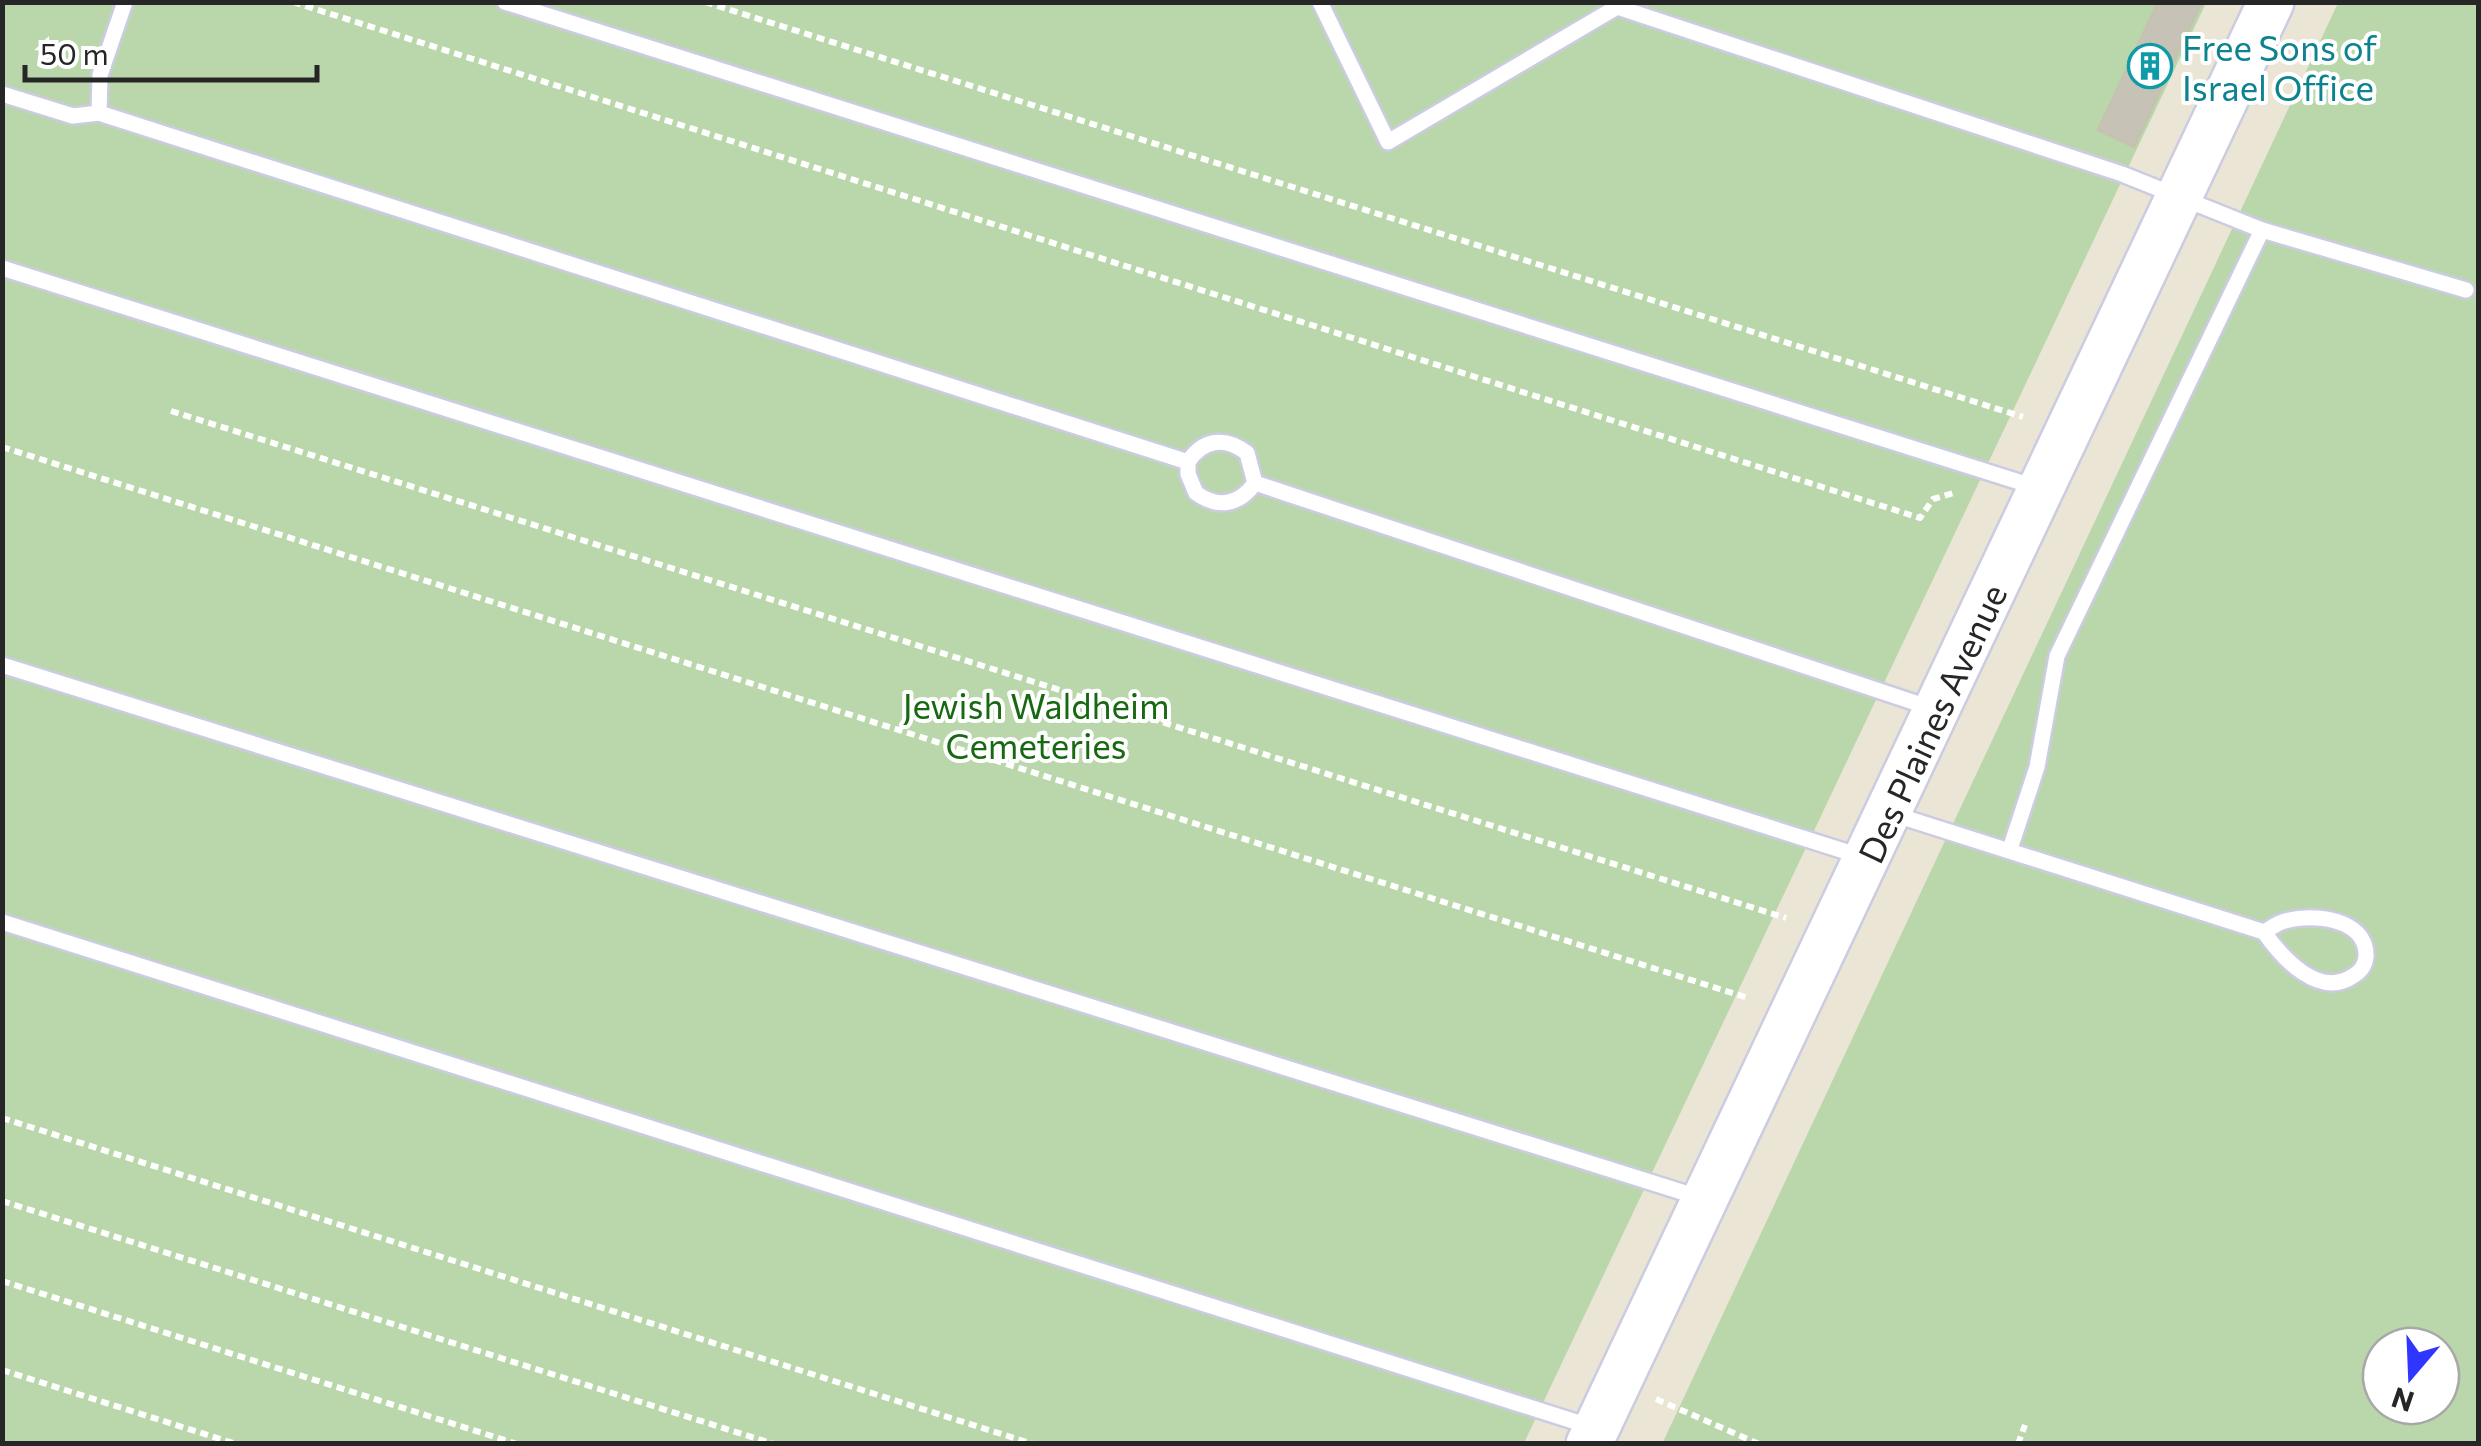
<svg xmlns="http://www.w3.org/2000/svg" width="2481" height="1446" viewBox="0 0 2481 1446" font-family="Commissioner,sans-serif">
<rect width="100%" height="100%" fill="#ebe5d5"/>
<g fill="#bad7ab" fill-rule="evenodd">
<polygon points="3,3 2206,3 1524,1443 3,1444"/>
<path d="M2338 3H2478V1443L1662 1444ZM2381 1346H2441V1406H2381Z"/>
</g>
<polygon fill="#c6c2b6" stroke="#c6c2b0" stroke-width="2.5" points="2158,2 2202,2 2134,147 2098,130"/>
<g fill="none" stroke-linecap="round" stroke-linejoin="round">
<defs>
<g id="lane">
<path d="M125 2 100 75 99 113 1188 462C1203 439 1225 436 1247 453L1255 483 1934 709"/>
<polyline points="505,2 2038,488"/>
<polyline points="1320,2 1388,142 1617,7"/>
<polyline points="1614,2 1617,7 2122,174 2262,230 2466,290"/>
<polyline points="2,94 73,116 99,113"/>
<polyline points="2,268 1863,857"/>
<path d="M1188 462V474L1196 493C1218 509 1239 505 1255 483"/>
<polyline points="2,665 1701,1198"/>
<path d="M1893 814 2264 932C2282 958 2319 999 2353 976 2360 972 2365 966 2366 957 2368 918 2312 913 2285 921 2277 923 2271 928 2264 932"/>
<polyline points="2010,849 2037,767 2057,656 2262,230"/>
<polyline points="2,922 1592,1427"/>
</g>
<polyline id="secondary" points="1589,1444 2271,2"/>
</defs>
<use href="#lane" stroke="#cbcce2" stroke-width="20"/>
<use href="#secondary" stroke="#cbcce2" stroke-width="50"/>
<g stroke="#fff" stroke-width="6" stroke-dasharray="8 5" stroke-linecap="butt">
<polyline points="293,2 1920,518 1933,499 1957,492"/>
<polyline points="705,2 2023,417"/>
<polyline points="171,411 1786,918"/>
<polyline points="2,447 1748,998"/>
<polyline points="2,1118 1033,1444"/>
<polyline points="2,1201 774,1444"/>
<polyline points="2,1281 517,1444"/>
<polyline points="2,1370 236,1444"/>
<polyline points="1656,1399 1759,1444"/>
<polyline points="2018,1444 2025,1425"/>
</g>
<use href="#lane" stroke="#fff" stroke-width="15"/>
<use href="#secondary" stroke="#fff" stroke-width="45"/>
</g>
<defs>
<symbol id="building-ring" viewBox="-11 -11 22 22"><circle r="9.5" fill="#fff" stroke="#0f9aa8" stroke-width="1.5"/><path d="M-4-6H4V6H1V3H-1V6H-4ZM-2.5-4.3h1.7v1.8h-1.7ZM.8-4.3h1.7v1.8H.8ZM-2.5-1h1.7V.8h-1.7ZM.8-1h1.7V.8H.8Z" fill="#0f9aa8"/></symbol>
</defs>
<g fill-rule="evenodd">
<use href="#building-ring" x="2125" y="41" width="50" height="50"/>
</g>
<g text-anchor="middle" dominant-baseline="central" stroke-width="8" stroke-linejoin="round" paint-order="stroke">
<g font-size="35" fill="#0d838f" stroke="#fff" text-anchor="start">
<text x="2182" y="46">Free Sons of<tspan x="2182" dy="40">Israel Office</tspan></text>
</g>
<g font-size="35" fill="#166911" stroke="#fff">
<text x="1036" y="704">Jewish Waldheim<tspan x="1036" dy="40">Cemeteries</tspan></text>
</g>
<g font-size="35" fill="#262626" stroke="#fff">
<text transform="translate(1931 723) rotate(-65)">Des Plaines Avenue</text>
</g>
</g>
<rect width="2481" height="1446" fill="none" stroke="#262626" stroke-width="10"/>
<g transform="translate(2411 1376) rotate(199)"><circle r="48" fill="#ffffff" stroke="#a8a8a8" stroke-width="2.5"/>
<path d="M0-8L18 38L0 25L-18 38Z" fill="#2f36ff"/>
<text y="-15" font-size="28" font-weight="bold" text-anchor="middle" fill="#262626">N</text>
</g>
<path d="M25 65v15h292v-15" fill="none" stroke="#262626" stroke-width="5"/>
<text x="40" y="65" font-size="30" fill="#262626" stroke="#ffffff" stroke-width="8" paint-order="stroke">50 m</text>
</svg>
